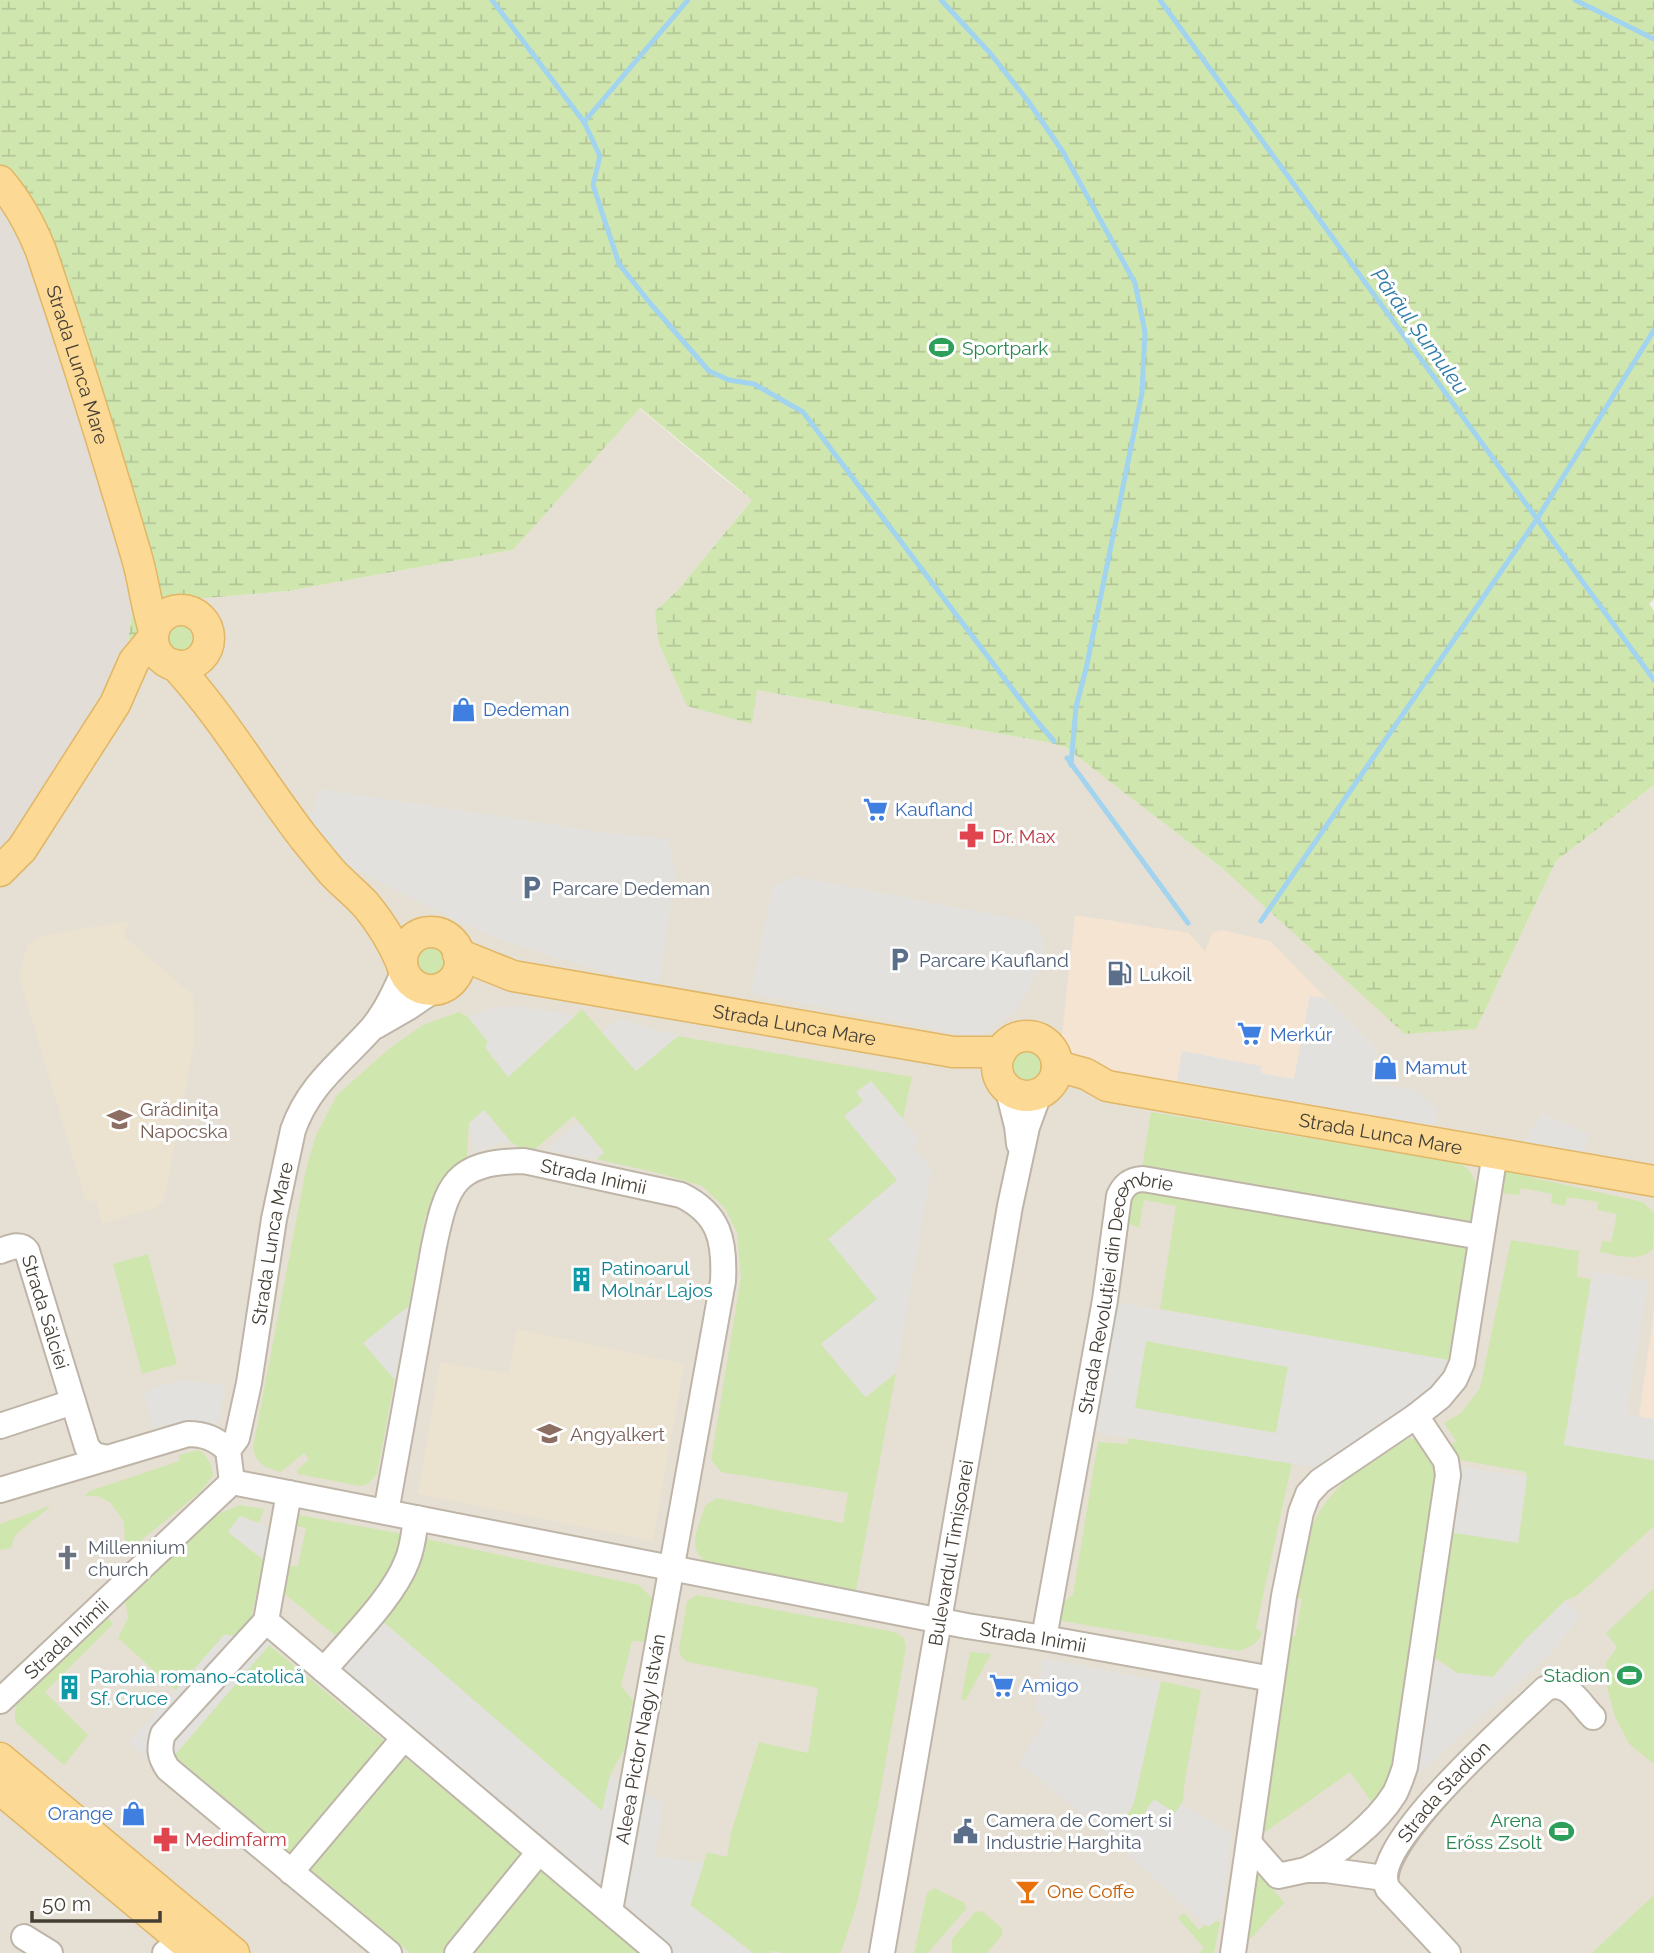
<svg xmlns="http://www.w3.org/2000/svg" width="1654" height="1953" viewBox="0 0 1654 1953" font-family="Raleway,sans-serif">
<defs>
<pattern id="wetland-marsh" width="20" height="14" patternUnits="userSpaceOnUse" patternTransform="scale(1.75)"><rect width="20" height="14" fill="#d0e6af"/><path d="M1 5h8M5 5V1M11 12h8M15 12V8" fill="none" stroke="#b4c697"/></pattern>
</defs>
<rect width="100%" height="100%" fill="#f2eee6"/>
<polygon fill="#e6e0d4" points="639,408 723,478 752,500 677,591 655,611 757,690 1046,742 1065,747 1222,868 1476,1029 1556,861 1654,785 1654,1953 0,1953 0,853 73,749 128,641 164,608 194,599 288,591 513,550"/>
<g fill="#f4e4d1">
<polygon points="1075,915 1189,933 1205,952 1212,933 1221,930 1270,941 1378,1051 1365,1114 1172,1081 1080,1069 1068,1060 1061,1044"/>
<polygon points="1654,1310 1654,1419 1639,1417"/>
</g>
<polygon fill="#e2ddd7" points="0,206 10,219 36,269 133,578 133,605 128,641 73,749 7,846 0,853"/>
<g fill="#ebe2d0">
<polygon points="128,921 125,937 193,995 194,1045 165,1196 161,1204 155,1208 102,1223 96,1200 86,1202 19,976 27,945 40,936"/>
<polygon points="516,1329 684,1364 653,1541 418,1494 440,1362 509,1374"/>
</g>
<g fill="#d0e6af">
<path d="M179 617C224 621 188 681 163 646L167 623Z"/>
<circle cx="431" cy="961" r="18"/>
<path d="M582 1009 636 1071 678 1036 912 1077 903 1119 871 1081 863 1100 897 1180 878 1299 821 1344 866 1397 896 1373 855 1595 713 1567C684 1550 697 1532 705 1506L717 1498 843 1523 848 1493 721 1472 711 1460 741 1277 737 1233 725 1208 702 1186 658 1173 596 1159 604 1152 574 1116 529 1154 510 1141 484 1110 469 1123 467 1157 425 1217 377 1474 368 1484 360 1486 298 1474 297 1470 309 1459 304 1453 281 1472C265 1468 255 1464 253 1447L306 1169 316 1135 337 1095 391 1047 423 1025 459 1012 468 1017 489 1042 485 1047 508 1077Z"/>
<circle cx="1027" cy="1066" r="17"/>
<path d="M1151 1112 1458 1163C1471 1168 1476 1178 1476 1192L1448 1360 1160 1309 1176 1206 1144 1200 1139 1228 1127 1223 1126 1196 1139 1187Z"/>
<path d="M1503 1171 1643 1202 1654 1213 1653 1249C1639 1263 1617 1255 1600 1252L1602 1241 1611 1242 1617 1214 1597 1210 1598 1202 1567 1197 1565 1206 1551 1203 1552 1194 1521 1188 1519 1195 1501 1193Z"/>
<polygon points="1511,1240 1579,1251 1577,1277 1591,1279 1564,1445 1654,1460 1654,1526 1594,1581 1575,1597 1566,1600 1524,1641 1493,1677 1457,1673 1427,1652 1448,1532 1517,1542 1526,1472 1449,1458 1445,1449 1456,1441 1444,1423 1461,1413 1480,1388"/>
<polygon points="148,1254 177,1364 142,1374 113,1264"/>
<polygon points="1146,1341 1288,1367 1276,1434 1134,1408"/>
<path d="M1129 1438 1292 1463 1260 1610 1256 1628 1262 1632C1259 1644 1249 1647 1239 1651L1056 1620 1059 1607 1073 1594 1098 1442 1128 1444Z"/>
<path d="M1409 1438C1424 1440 1431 1454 1439 1466L1416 1651 1389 1793 1373 1804 1350 1772 1264 1833 1288 1635 1295 1636 1302 1599 1295 1597C1304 1545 1306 1518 1347 1479Z"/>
<path d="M199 1450C208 1458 212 1463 213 1476L200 1492 120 1558 125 1542 124 1522 110 1502 97 1496H84L90 1491 179 1461V1455Z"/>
<polygon points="52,1505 15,1535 11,1548 0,1550 0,1524"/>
<polygon points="240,1505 264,1509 259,1523 240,1516 228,1532 264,1560 251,1618 235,1636 224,1635 176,1691 118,1638 128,1618 125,1597 201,1525 223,1512"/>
<polygon points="299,1515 403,1534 639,1585 654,1600 646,1642 632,1641 621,1686 633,1700 624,1750 610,1775 603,1812 365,1606 338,1638 280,1590 286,1566 298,1566 306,1528 296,1526"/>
<polygon points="1654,1588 1654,1764 1629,1744 1615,1717 1607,1687 1606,1663 1617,1647 1606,1633"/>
<path d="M697 1595 895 1632 904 1638 906 1648 877 1810 857 1904 841 1953H783L771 1951 770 1953H753L690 1905 707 1852 727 1857 731 1833 759 1742 808 1753 818 1688 688 1662C683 1659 679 1655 679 1648L687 1601Z"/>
<path d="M103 1613 113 1624 45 1692 88 1735 64 1765 16 1723C12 1709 18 1701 27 1691Z"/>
<polygon points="269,1645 641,1953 410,1953 174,1756"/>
<polygon points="970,1652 991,1654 965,1701 961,1699"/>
<polygon points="1161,1681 1201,1690 1185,1780 1183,1801 1175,1813 1133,1828 1123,1820 1133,1806"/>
<path d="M1257 1875H1260L1283 1901 1284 1904C1269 1917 1258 1932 1244 1945L1255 1878Z"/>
<polygon points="934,1888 965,1903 966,1909 928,1953 914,1953 927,1893"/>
<polygon points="1654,1895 1654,1953 1592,1953"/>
<polygon points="979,1911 983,1912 1002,1928 1002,1935 987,1953 952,1953 952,1939 975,1912"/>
<polygon points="1184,1913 1199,1930 1206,1924 1208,1927 1216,1921 1220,1922 1214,1953 1198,1953 1204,1948 1178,1918"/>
</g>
<polygon fill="url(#wetland-marsh)" points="0,0 1654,0 1654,599 1649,604 1654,611 1654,785 1556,861 1476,1029 1405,1034 1222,868 1065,747 1046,742 757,690 752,724 687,706 659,644 655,611 677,591 752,500 640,408 513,550 288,591 194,599 164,608 128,641 133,605 133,578 36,269 10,219 0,206"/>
<g fill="#e3e1de" fill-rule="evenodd">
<polygon points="319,789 601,832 668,839 675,873 659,984 641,982 554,957 497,938 455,920 349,866 328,852 305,818 315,808"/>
<polygon points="793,876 1032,922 1042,934 1044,949 1037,971 1024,998 1011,1014 994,1029 977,1037 751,993 773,887"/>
<polygon points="1310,996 1326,998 1378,1051 1371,1083 1418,1091 1437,1110 1434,1129 1365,1114 1177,1081 1182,1051 1261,1066 1261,1073 1294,1079"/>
<polygon points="517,1006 575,1016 508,1077 485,1047 488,1042 468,1017 490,1008"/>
<polygon points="619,1019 678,1036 636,1071 602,1032"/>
<polygon points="871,1081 919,1139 912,1146 931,1169 896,1373 865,1397 821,1344 877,1299 828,1239 897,1180 844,1116 863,1101 856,1092"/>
<polygon points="484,1110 510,1141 474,1151 469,1123"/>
<polygon points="1542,1113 1589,1134 1583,1155 1523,1143"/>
<polygon points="578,1122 604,1153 596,1159 546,1150"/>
<polygon points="1593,1271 1648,1281 1626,1414 1654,1419 1654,1460 1564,1445"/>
<path d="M1105 1300 1448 1360 1433 1389 1320 1468 1085 1431ZM1146 1341 1288 1367 1276 1433 1135 1408Z"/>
<polygon points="410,1305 395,1380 363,1343"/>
<polygon points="179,1380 210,1383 224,1386 220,1420 214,1424 188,1421 152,1428 144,1392"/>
<polygon points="1448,1465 1527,1477 1518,1543 1440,1530"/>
<polygon points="240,1516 271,1528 264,1560 228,1532"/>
<polygon points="1566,1600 1580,1616 1551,1653 1418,1775 1405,1767 1421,1654 1457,1673 1493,1677 1524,1641"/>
<polygon points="373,1613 602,1811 610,1775 663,1803 655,1856 704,1863 690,1905 753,1953 662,1953 324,1669"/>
<polygon points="252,1617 276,1637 160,1772 129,1743 224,1635 236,1636"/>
<polygon points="1043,1658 1161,1681 1133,1806 1123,1820 1134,1828 1154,1799 1175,1813 1182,1804 1231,1834 1222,1915 1208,1927 1090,1820 1019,1763 1046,1719 1036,1710"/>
</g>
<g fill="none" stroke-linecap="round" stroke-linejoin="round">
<g stroke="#a2d3ef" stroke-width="5">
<polyline points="492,0 584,122 600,156 593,185 619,264 650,303 709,371 729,380 754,384 803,412 1035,719 1054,741"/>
<polyline points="941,0 990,53 1028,101 1063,152 1135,283 1145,332 1142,393 1086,669 1076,707 1071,765"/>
<polyline points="1160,0 1654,680"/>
<polyline points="1575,0 1654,39"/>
<polyline points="584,122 688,0"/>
<polyline points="1067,758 1188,923"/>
<polyline points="1261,921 1537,519 1654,330"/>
</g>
<defs>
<g id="minor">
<polyline points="376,1026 409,1007 434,990"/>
<polyline points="1008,1090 1017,1126 1019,1144"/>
<path id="s1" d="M0 1251C9 1248 20 1242 27 1251L87 1447 94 1455 107 1458"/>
<polyline points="0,1426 73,1402"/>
<path id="s2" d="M232 1482 967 1626 1044 1638 1272 1679"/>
<path id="s3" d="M232 1482 228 1450 237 1438 249 1383 274 1219 293 1130C309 1084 342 1062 372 1028 386 1011 395 991 404 971"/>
<path d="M0 1490 188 1434C205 1434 216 1439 228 1450"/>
<path d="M289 1493 266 1621 163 1734C159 1748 159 1756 168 1769L389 1953"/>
<path id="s4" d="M386 1512 434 1246C447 1184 454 1162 524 1161L681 1195C720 1214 725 1241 723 1281L610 1911"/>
<polyline points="266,1621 659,1953"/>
<path id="s5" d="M1044 1638 1105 1300 1119 1196C1124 1185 1130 1180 1143 1179L1481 1237"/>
<path d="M324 1670C350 1639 393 1598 407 1561 413 1547 414 1532 416 1518"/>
<path id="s6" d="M0 1701 232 1482"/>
<polyline points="1249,1843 1278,1876 1306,1870 1326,1870 1384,1878"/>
<path d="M1306 1870C1336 1855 1377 1823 1395 1793 1399 1785 1402 1776 1405 1767L1448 1475 1446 1461 1416 1416"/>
<polyline points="291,1872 404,1738"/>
<polyline points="24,1937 50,1953"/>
<polyline points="165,1953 181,1939"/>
<polyline points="457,1953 539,1852"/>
<path id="s7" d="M882 1953 1010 1206 1027 1127 1039 1094"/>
<polyline points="1233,1953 1284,1596 1301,1512 1308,1494 1320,1481 1416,1416 1440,1397 1455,1379 1462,1363 1495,1153"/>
<path id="s8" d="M1448 1953 1388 1889C1365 1849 1515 1718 1545 1689 1566 1677 1580 1704 1593 1717"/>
</g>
<g id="major">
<path id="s9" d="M0 181C18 202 31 226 41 251 75 352 107 455 137 558 144 582 146 606 154 630"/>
<circle cx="181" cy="638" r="28"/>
<path d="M175 665C224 718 260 781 304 838 313 849 322 860 331 871 342 883 355 893 366 905 381 923 393 943 402 964"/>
<polyline points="0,871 22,849 31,835 115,704 134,661 153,638"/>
<circle cx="431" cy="961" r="29"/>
<path id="s10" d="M458 954 513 976 953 1052H1001"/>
<circle cx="1027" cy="1066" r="30"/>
<path id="s11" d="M1057 1066 1086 1074 1107 1086 1654 1181"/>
<polyline points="0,1758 234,1953"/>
<polyline points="0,1789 197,1953"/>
</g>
</defs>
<use href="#minor" stroke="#beb5a8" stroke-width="28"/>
<use href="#major" stroke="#e1b665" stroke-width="33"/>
<use href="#minor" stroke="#fff" stroke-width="24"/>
<use href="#major" stroke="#fcda95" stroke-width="30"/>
</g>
<defs>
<symbol id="stadium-bare" viewBox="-9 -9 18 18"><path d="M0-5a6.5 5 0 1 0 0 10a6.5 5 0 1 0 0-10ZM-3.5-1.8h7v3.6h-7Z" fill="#2e9e5b" stroke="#fff" stroke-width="2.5" paint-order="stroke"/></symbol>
<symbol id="shop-bare" viewBox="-9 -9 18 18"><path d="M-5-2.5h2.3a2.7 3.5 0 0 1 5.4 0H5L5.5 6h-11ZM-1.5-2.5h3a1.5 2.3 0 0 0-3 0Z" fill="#3f7fe0" stroke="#fff" stroke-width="2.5" paint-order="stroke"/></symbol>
<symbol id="supermarket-bare" viewBox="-9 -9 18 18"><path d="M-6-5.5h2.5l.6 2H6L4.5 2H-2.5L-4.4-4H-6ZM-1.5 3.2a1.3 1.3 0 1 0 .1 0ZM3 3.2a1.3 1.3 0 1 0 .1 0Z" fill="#3f7fe0" stroke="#fff" stroke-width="2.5" paint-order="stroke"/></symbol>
<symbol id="pharmacy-bare" viewBox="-9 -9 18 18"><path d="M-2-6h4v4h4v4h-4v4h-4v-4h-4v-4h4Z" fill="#e0444e" stroke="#fff" stroke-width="2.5" paint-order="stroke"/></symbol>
<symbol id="parking-bare" viewBox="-9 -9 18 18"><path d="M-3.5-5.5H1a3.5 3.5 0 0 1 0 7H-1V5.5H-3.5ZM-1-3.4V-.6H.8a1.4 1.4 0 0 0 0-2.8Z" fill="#5c6f8a" stroke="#fff" stroke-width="2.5" paint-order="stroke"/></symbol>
<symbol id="fuel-bare" viewBox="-9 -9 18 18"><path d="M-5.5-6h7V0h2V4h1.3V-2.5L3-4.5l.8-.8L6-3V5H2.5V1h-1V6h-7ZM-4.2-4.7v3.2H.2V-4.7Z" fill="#5c6f8a" stroke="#fff" stroke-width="2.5" paint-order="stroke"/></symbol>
<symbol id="school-bare" viewBox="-9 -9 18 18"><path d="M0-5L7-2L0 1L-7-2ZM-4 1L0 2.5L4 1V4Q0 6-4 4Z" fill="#8d6e63" stroke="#fff" stroke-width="2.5" paint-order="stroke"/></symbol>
<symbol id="building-bare" viewBox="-9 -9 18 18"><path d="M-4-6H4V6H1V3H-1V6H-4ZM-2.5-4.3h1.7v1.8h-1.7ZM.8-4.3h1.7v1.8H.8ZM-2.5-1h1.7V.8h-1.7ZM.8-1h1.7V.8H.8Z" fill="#0f9aa8" stroke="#fff" stroke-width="2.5" paint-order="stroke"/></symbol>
<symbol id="church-bare" viewBox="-9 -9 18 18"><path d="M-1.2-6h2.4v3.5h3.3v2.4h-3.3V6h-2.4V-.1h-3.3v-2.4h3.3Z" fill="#6b7280" stroke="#fff" stroke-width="2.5" paint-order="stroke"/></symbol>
<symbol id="civic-bare" viewBox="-9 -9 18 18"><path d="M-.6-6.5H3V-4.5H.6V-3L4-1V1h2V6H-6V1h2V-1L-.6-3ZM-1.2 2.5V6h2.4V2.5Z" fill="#5c6f8a" stroke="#fff" stroke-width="2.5" paint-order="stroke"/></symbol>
<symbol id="bar-bare" viewBox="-9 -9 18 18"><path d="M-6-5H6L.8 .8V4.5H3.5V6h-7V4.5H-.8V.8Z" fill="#e8710a" stroke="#fff" stroke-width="2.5" paint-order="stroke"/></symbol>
</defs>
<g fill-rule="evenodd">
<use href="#stadium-bare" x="924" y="330" width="35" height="35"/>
<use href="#shop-bare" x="446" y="692" width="35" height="35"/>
<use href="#supermarket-bare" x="858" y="792" width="35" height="35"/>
<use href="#pharmacy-bare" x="954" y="818" width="35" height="35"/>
<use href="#parking-bare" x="514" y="870" width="35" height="35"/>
<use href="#parking-bare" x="882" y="942" width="35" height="35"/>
<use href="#fuel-bare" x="1102" y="956" width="35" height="35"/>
<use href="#supermarket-bare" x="1232" y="1016" width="35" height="35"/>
<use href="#shop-bare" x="1368" y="1050" width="35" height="35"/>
<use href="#school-bare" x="102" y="1102" width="35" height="35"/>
<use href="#building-bare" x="564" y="1262" width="35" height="35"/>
<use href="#school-bare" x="532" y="1416" width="35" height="35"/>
<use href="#church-bare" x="50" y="1540" width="35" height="35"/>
<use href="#stadium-bare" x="1612" y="1658" width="35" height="35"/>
<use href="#supermarket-bare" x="984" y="1668" width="35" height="35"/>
<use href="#building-bare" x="52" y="1670" width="35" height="35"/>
<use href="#shop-bare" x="116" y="1796" width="35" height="35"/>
<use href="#civic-bare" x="948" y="1814" width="35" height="35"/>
<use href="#stadium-bare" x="1544" y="1814" width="35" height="35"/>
<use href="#pharmacy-bare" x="148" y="1822" width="35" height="35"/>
<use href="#bar-bare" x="1010" y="1874" width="35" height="35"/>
</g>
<g text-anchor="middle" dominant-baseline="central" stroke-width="6" stroke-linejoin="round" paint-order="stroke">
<g font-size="19" fill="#27864d" stroke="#fff" text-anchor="end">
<text x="962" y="348" text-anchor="start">Sportpark</text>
<text x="1610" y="1675">Stadion</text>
<text x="1542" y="1820">Arena<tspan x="1542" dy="22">Erőss Zsolt</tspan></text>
</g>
<g font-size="19" fill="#453e35" stroke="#fff">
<text stroke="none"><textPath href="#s9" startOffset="201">Strada Lunca Mare</textPath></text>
<text stroke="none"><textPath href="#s10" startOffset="345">Strada Lunca Mare</textPath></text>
<text stroke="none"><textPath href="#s11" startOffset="332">Strada Lunca Mare</textPath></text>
<text stroke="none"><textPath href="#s4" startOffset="483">Strada Inimii</textPath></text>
<text stroke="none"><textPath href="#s3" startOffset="245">Strada Lunca Mare</textPath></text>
<text stroke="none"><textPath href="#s5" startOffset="369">Strada Revoluției din Decembrie</textPath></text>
<text stroke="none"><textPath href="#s1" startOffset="93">Strada Sălciei</textPath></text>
<text stroke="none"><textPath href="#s7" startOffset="406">Bulevardul Timișoarei</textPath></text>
<text stroke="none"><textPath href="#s2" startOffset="816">Strada Inimii</textPath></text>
<text stroke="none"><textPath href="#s6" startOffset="91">Strada Inimii</textPath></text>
<text transform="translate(640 1739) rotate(-80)">Aleea Pictor Nagy István</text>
<text stroke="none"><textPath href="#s8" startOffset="205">Strada Stadion</textPath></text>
</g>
<g font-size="19" fill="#366cbe" stroke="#fff" text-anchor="start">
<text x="483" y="709">Dedeman</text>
<text x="895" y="809">Kaufland</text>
<text x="1270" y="1034">Merkúr</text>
<text x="1405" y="1067">Mamut</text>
<text x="1021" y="1685">Amigo</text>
<text x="113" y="1813" text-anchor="end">Orange</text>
</g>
<g font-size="19" fill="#be3a42" stroke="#fff" text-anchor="start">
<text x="992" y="836">Dr. Max</text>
<text x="185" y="1839">Medimfarm</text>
</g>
<g font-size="19" fill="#4e5e75" stroke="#fff" text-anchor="start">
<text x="552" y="888">Parcare Dedeman</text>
<text x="919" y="960">Parcare Kaufland</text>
<text x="1139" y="974">Lukoil</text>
<text x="986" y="1820">Camera de Comert si<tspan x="986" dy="22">Industrie Harghita</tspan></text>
</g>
<g font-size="19" fill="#785e54" stroke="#fff" text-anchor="start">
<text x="140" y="1109">Grădiniţa<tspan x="140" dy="22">Napocska</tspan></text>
<text x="570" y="1434">Angyalkert</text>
</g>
<g font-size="19" fill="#0d838f" stroke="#fff" text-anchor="start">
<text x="601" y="1268">Patinoarul<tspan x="601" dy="22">Molnár Lajos</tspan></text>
<text x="90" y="1676">Parohia romano-catolică<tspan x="90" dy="22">Sf. Cruce</tspan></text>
</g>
<g font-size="19" fill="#5b616d" stroke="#fff" text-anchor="start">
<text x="88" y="1547">Millennium<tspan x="88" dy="22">church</tspan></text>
</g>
<g font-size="19" fill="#c56008" stroke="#fff" text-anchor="start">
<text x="1047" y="1891">One Coffe</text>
</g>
<g font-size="21" font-style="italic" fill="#2e7aa7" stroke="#fff">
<text transform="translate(1420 331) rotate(54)">Pârâul Șumuleu</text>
</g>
</g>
<path d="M32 1911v10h128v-10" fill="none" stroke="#453e35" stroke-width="3.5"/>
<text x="42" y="1911" font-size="21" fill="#453e35" stroke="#ffffff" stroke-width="5" paint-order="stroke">50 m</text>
</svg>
